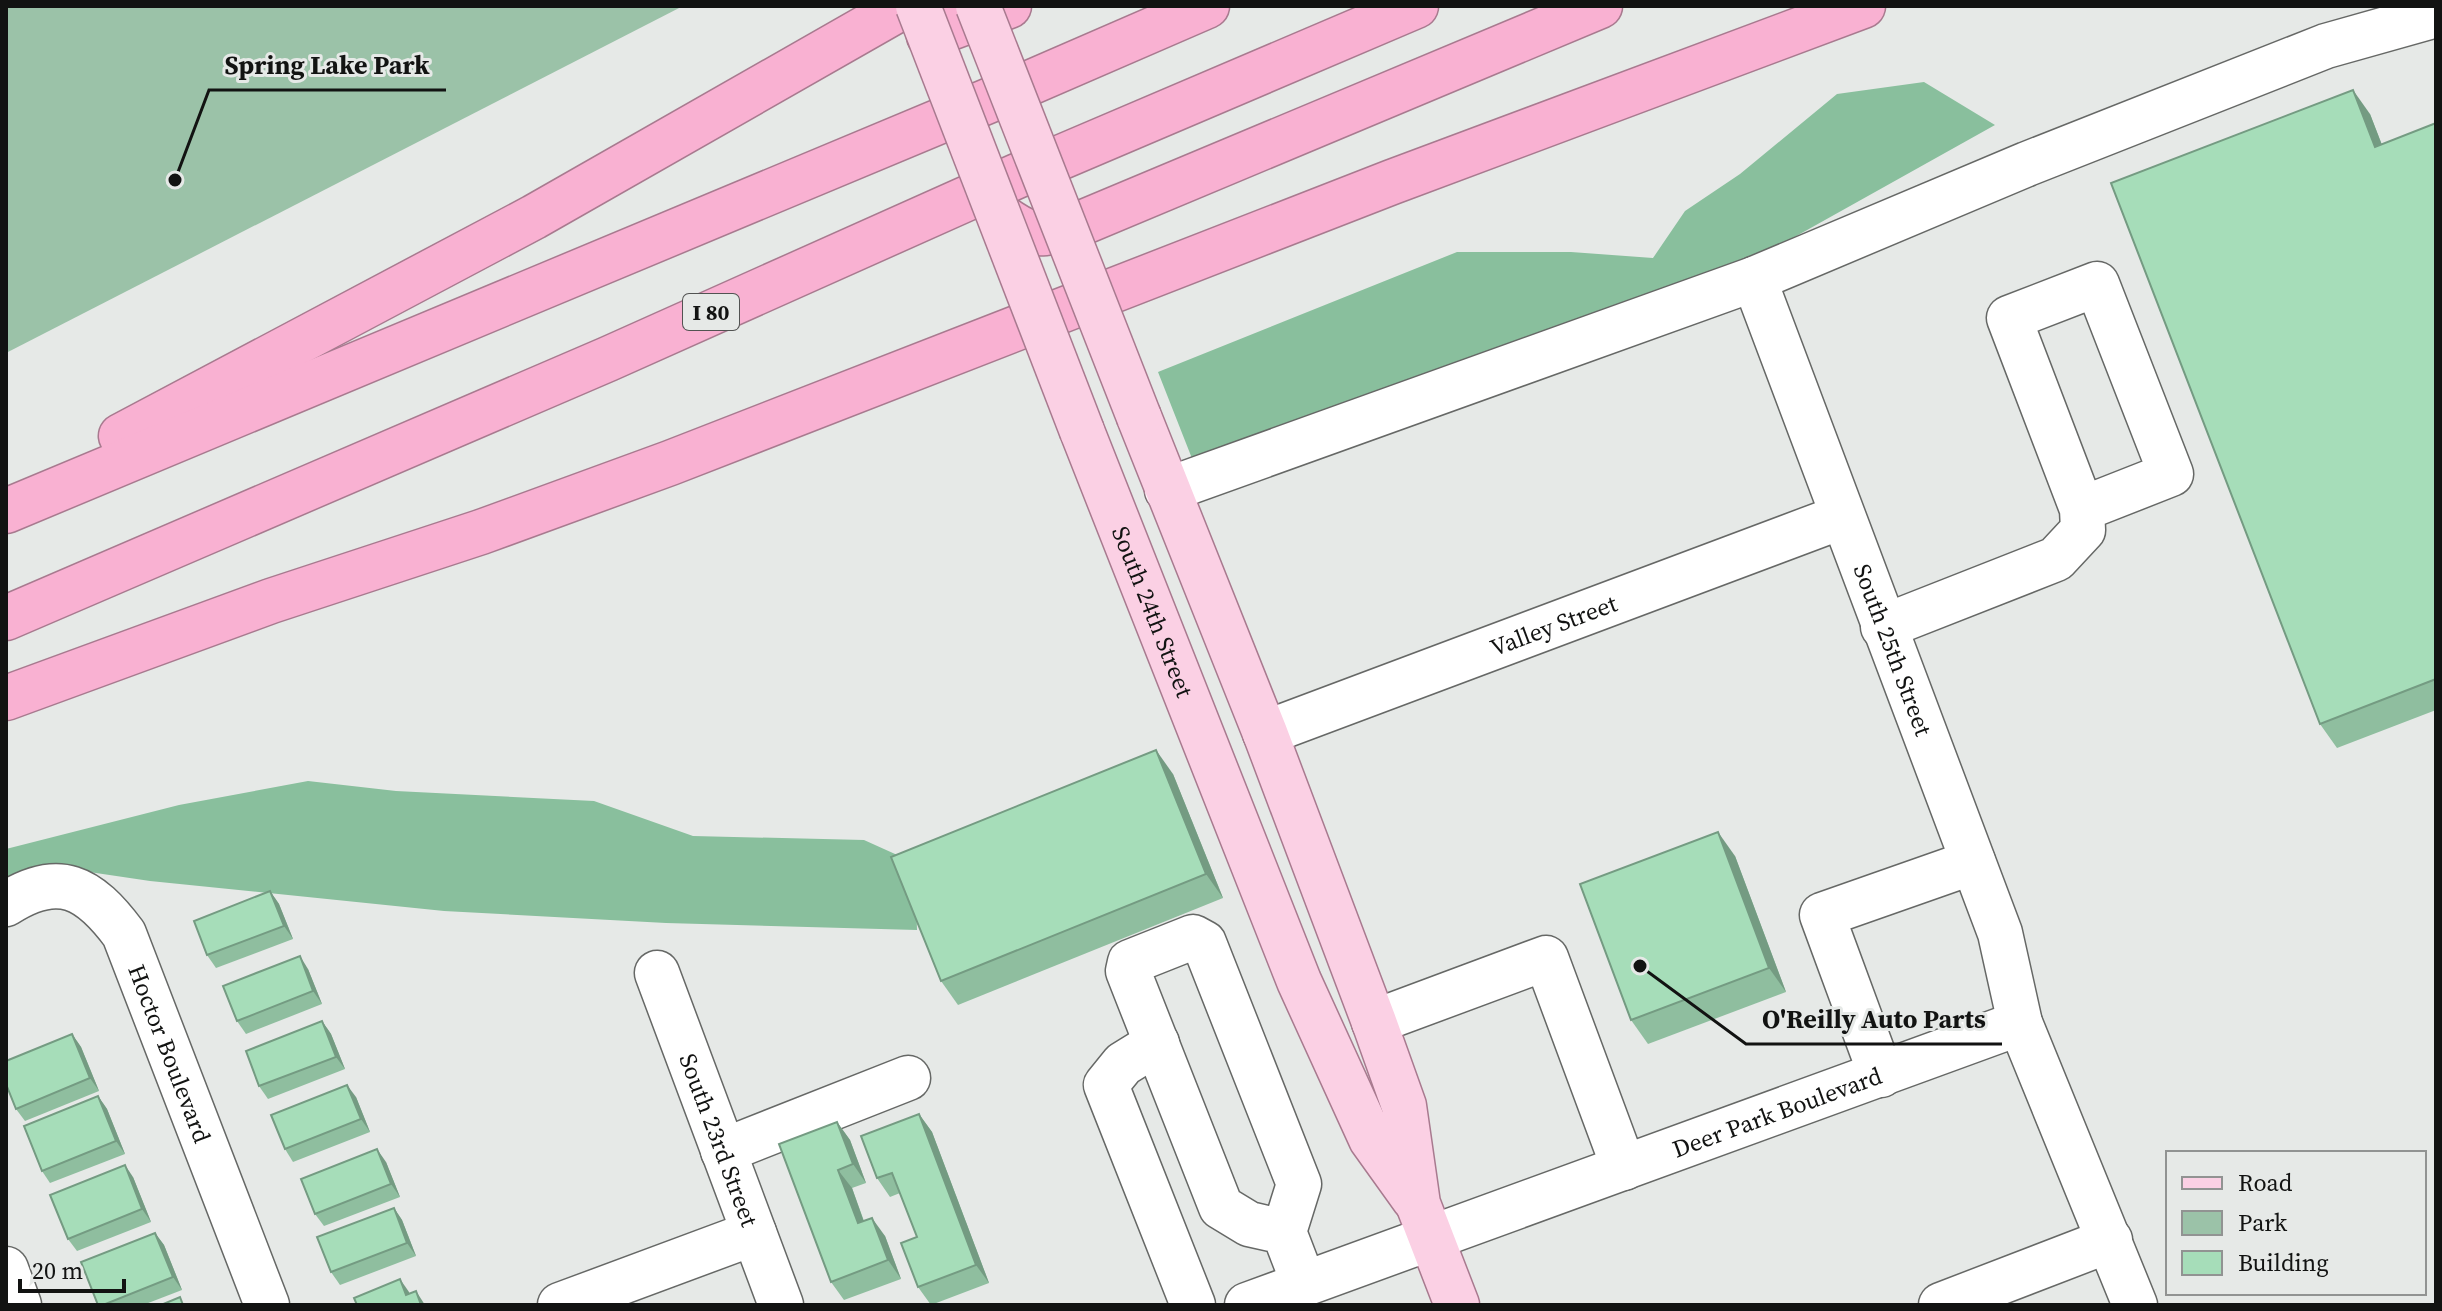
<svg xmlns="http://www.w3.org/2000/svg" width="2442" height="1311" viewBox="0 0 2442 1311" font-family="'Source Serif 4',serif">
<rect width="100%" height="100%" fill="#e6e9e7"/>
<polygon fill="#9bc2a8" points="6,6 683,6 6,353"/>
<g fill="#89bf9d">
<polygon points="1924,82 1995,125 1725,276 1193,461 1158,372 1457,252 1571,252 1653,258 1685,211 1740,174 1837,94"/>
<polygon points="308,781 396,791 594,801 693,836 864,840 915,863 917,930 666,923 444,911 150,881 69,869 6,887 6,849 179,805"/>
</g>
<g fill="none" stroke-linecap="round" stroke-linejoin="round">
<defs>
<g id="minor">
<path id="s1" d="M1754 279 2000 933 2020 1023 2135 1305"/>
<polyline points="1167,490 1754,279 2027,164 2326,46 2436,15"/>
<polyline points="1883,627 2056,559 2083,530 2082,509 2009,318 2097,284 2171,474 2082,509"/>
<path id="s2" d="M1265 733 1841 517"/>
<path id="s3" d="M6 904C59 870 89 887 124 934L267 1305"/>
<path id="s4" d="M657 973 781 1305"/>
<polyline points="1374,1022 1546,958 1624,1168"/>
<polyline points="1157,1043 1123,1064 1106,1085 1193,1305"/>
<polyline points="1881,1075 1822,915 1973,862"/>
<polyline points="723,1151 908,1078"/>
<polyline points="1284,1232 1249,1224 1221,1207 1128,971 1130,962 1193,937 1204,943 1299,1184 1284,1232 1304,1284"/>
<polyline points="6,1269 19,1305"/>
<polyline points="560,1305 754,1233"/>
<path id="s5" d="M1247 1305 2020 1023"/>
<polyline points="1941,1305 2110,1240"/>
</g>
<g id="major">
<polyline points="1139,417 1265,733 1374,1022 1404,1106 1418,1204 1457,1305"/>
<path id="s6" d="M1082 431 1299 981 1371 1139 1414 1199"/>
</g>
<g id="highway">
<polyline points="929,36 1009,6"/>
<path d="M1001 216C1028 235 1033 236 1065 230L1600 6"/>
<polyline points="121,436 534,217 904,6"/>
<polyline points="6,511 988,101 1207,6"/>
<polyline points="6,618 608,359 1017,176 1416,6"/>
<polyline points="6,698 271,601 481,532 670,463 1392,182 1863,6"/>
</g>
</defs>
<use href="#minor" stroke="#666866" stroke-width="47"/>
<use href="#major" stroke="#a87a8f" stroke-width="47"/>
<use href="#highway" stroke="#a87a8f" stroke-width="47"/>
<use href="#minor" stroke="#fff" stroke-width="44"/>
<use href="#major" stroke="#fbd0e4" stroke-width="44"/>
<use href="#highway" stroke="#f9b1d2" stroke-width="44"/>
<defs>
<g id="major-bridge">
<polyline points="918,6 1082,431"/>
<polyline points="978,6 1139,417"/>
</g>
</defs>
<use href="#major-bridge" stroke="#a87a8f" stroke-width="47" stroke-linecap="butt"/>
<use href="#major-bridge" stroke="#fbd0e4" stroke-width="44"/>
</g>
<g fill="#8fbe9f">
<polygon points="2370,114 2382,145 2436,123 2436,710 2337,748 2320,724"/>
<polygon points="1173,774 1223,898 958,1005 941,981"/>
<polygon points="1735,856 1786,992 1648,1044 1631,1020"/>
<polygon points="270,891 279,904 293,939 216,968 207,955"/>
<polygon points="308,969 322,1004 246,1034 237,1021"/>
<polygon points="322,1021 331,1034 345,1069 268,1099 259,1086"/>
<polygon points="72,1034 81,1047 99,1091 25,1121 16,1109"/>
<polygon points="98,1096 107,1109 125,1154 50,1183 42,1171"/>
<polygon points="356,1097 370,1132 293,1162 285,1149"/>
<polygon points="919,1114 932,1132 989,1283 931,1305 918,1287 917,1237 900,1193 890,1197 877,1178"/>
<polygon points="837,1122 850,1140 866,1183 852,1188 864,1221 885,1236 901,1279 844,1300 831,1282"/>
<polygon points="386,1162 400,1197 324,1226 315,1214"/>
<polygon points="133,1177 151,1222 77,1251 68,1239"/>
<polygon points="394,1208 402,1220 416,1256 340,1285 331,1272"/>
<polygon points="155,1233 164,1245 182,1290 143,1305 98,1305"/>
</g>
<g fill="#749b82">
<polygon points="2353,90 2370,114 2392,171 2375,147"/>
<polygon points="1156,750 1173,774 1223,898 1206,874"/>
<polygon points="1718,832 1735,856 1786,992 1769,968"/>
<polygon points="270,891 279,904 293,939 284,926"/>
<polygon points="300,956 308,969 322,1004 313,991"/>
<polygon points="322,1021 331,1034 345,1069 336,1057"/>
<polygon points="72,1034 81,1047 99,1091 90,1078"/>
<polygon points="347,1085 356,1097 370,1132 361,1119"/>
<polygon points="98,1096 107,1109 125,1154 116,1141"/>
<polygon points="919,1114 932,1132 989,1283 976,1265"/>
<polygon points="837,1122 850,1140 866,1183 853,1164"/>
<polygon points="377,1149 386,1162 400,1197 391,1184"/>
<polygon points="125,1165 133,1177 151,1222 142,1209"/>
<polygon points="838,1170 852,1188 871,1242 858,1223"/>
<polygon points="394,1208 402,1220 416,1256 407,1243"/>
<polygon points="872,1218 885,1236 901,1279 888,1260"/>
<polygon points="155,1233 164,1245 182,1290 173,1277"/>
<polygon points="400,1279 409,1292 414,1305 406,1295"/>
<polygon points="416,1291 425,1305 421,1305"/>
</g>
<g fill="#a6ddb9" stroke="#749b82" stroke-width="2">
<polygon points="2353,90 2375,147 2436,123 2436,679 2320,724 2111,183"/>
<polygon points="1156,750 1206,874 941,981 891,857"/>
<polygon points="1718,832 1769,968 1631,1020 1580,884"/>
<polygon points="270,891 284,926 207,955 194,921"/>
<polygon points="300,956 313,991 237,1021 223,986"/>
<polygon points="322,1021 336,1057 259,1086 246,1051"/>
<polygon points="72,1034 90,1078 16,1109 6,1084 6,1061"/>
<polygon points="347,1085 361,1119 285,1149 271,1115"/>
<polygon points="98,1096 116,1141 42,1171 24,1126"/>
<polygon points="919,1114 976,1265 918,1287 901,1243 917,1237 892,1173 877,1178 861,1136"/>
<polygon points="837,1122 853,1164 838,1170 858,1223 872,1218 888,1260 831,1282 779,1144"/>
<polygon points="377,1149 391,1184 315,1214 301,1179"/>
<polygon points="125,1165 142,1209 68,1239 50,1195"/>
<polygon points="394,1208 407,1243 331,1272 317,1237"/>
<polygon points="155,1233 173,1277 103,1305 98,1305 81,1262"/>
<polygon points="400,1279 406,1295 416,1291 421,1305 357,1305 354,1298"/>
<polygon points="180,1297 183,1305 161,1305"/>
</g>
<g text-anchor="middle" dominant-baseline="central" stroke-width="6" stroke-linejoin="round" paint-order="stroke">
<rect fill="#e6e9e7" stroke="#525352" stroke-width="2" x="683" y="294" width="56" height="36" rx="6"/>
<g font-size="22" font-weight="bold" fill="#121312">
<text x="711" y="312">I 80</text>
</g>
<g font-size="24" fill="#121312" stroke="#e6e9e7">
<text stroke="none"><textPath href="#s6" startOffset="194">South 24th Street</textPath></text>
<text stroke="none"><textPath href="#s2" startOffset="308">Valley Street</textPath></text>
<text stroke="none"><textPath href="#s1" startOffset="396">South 25th Street</textPath></text>
<text stroke="none"><textPath href="#s3" startOffset="268">Hoctor Boulevard</textPath></text>
<text stroke="none"><textPath href="#s5" startOffset="564">Deer Park Boulevard</textPath></text>
<text stroke="none"><textPath href="#s4" startOffset="178">South 23rd Street</textPath></text>
</g>
</g>
<path fill="none" stroke="#121312" stroke-width="3" d="M175 180L209 90H446M1640 966L1746 1044H2002"/>
<g fill="#121312" stroke="#e6e9e7" stroke-width="3">
<circle cx="175" cy="180" r="8"/>
<circle cx="1640" cy="966" r="8"/>
</g>
<g font-size="26" text-anchor="middle" font-weight="bold" fill="#121312" stroke="#e6e9e7" stroke-width="6" stroke-linejoin="round" paint-order="stroke">
<text x="327" y="74">Spring Lake Park</text>
<text x="1874" y="1028">O'Reilly Auto Parts</text>
</g>
<rect width="2442" height="1311" fill="none" stroke="#121312" stroke-width="16"/>
<rect x="2166" y="1151" width="260" height="144" fill="#e6e9e7" stroke="#919392" stroke-width="2"/>
<rect x="2182" y="1177" width="40" height="12" fill="#fbd0e4" stroke="#919392" stroke-width="2"/>
<text x="2238" y="1191" font-size="24" fill="#121312">Road</text>
<rect x="2182" y="1211" width="40" height="24" fill="#9bc2a8" stroke="#919392" stroke-width="2"/>
<text x="2238" y="1231" font-size="24" fill="#121312">Park</text>
<rect x="2182" y="1251" width="40" height="24" fill="#a6ddb9" stroke="#919392" stroke-width="2"/>
<text x="2238" y="1271" font-size="24" fill="#121312">Building</text>
<path d="M20 1279v12h104v-12" fill="none" stroke="#121312" stroke-width="4"/>
<text x="32" y="1279" font-size="24" fill="#121312" stroke="#e6e9e7" stroke-width="6" paint-order="stroke">20 m</text>
</svg>
